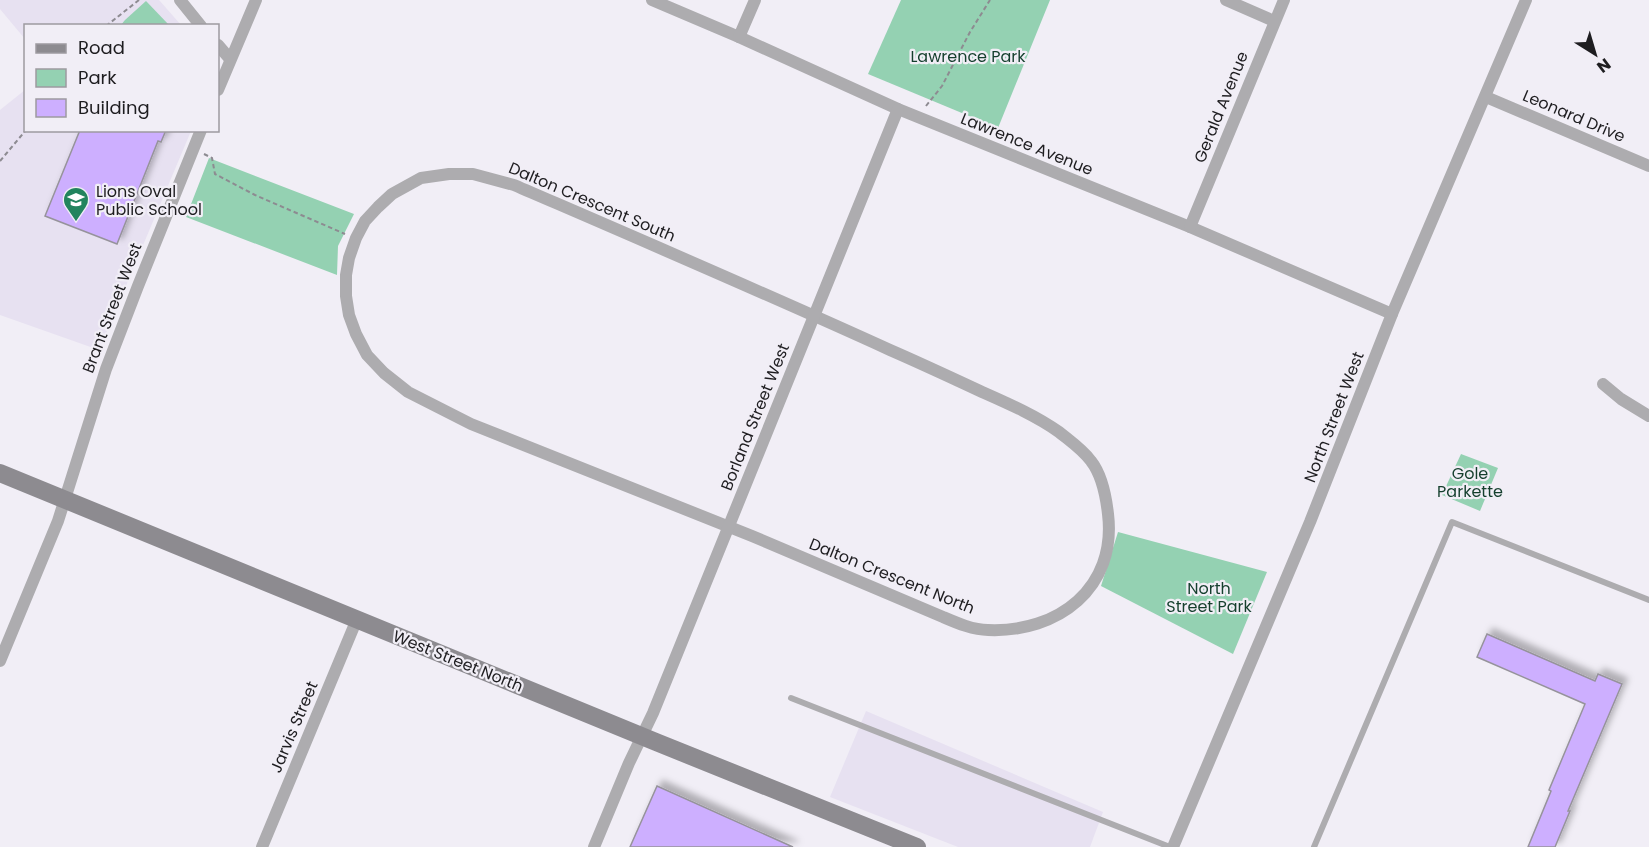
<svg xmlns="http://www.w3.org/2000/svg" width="1649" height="847" viewBox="0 0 1649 847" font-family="Poppins,sans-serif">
<defs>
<filter id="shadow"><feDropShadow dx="5.5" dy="-5.5" stdDeviation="3" flood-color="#0004"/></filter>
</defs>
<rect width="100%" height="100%" fill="#f1eef6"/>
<g fill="#e7e1f1">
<polygon points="0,0 159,0 181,25 26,26 25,39 0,9"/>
<polygon points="25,90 26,130 191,131 99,350 0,315 0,110"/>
<polygon points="866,711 1103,812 1090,847 958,847 830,797"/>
</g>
<g fill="#94d1b2">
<polygon points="901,0 1050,0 998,128 868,74"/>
<polygon points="146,1 169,25 121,25 125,20"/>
<polygon points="209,158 354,214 338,246 337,275 186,217"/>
<polygon points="1461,454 1498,468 1480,511 1442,495"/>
<polygon points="1118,532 1267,572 1233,654 1101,586"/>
</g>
<g fill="#cdafff" stroke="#96939b" stroke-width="1.5" filter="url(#shadow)">
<polygon points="80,130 166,130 161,142 158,141 117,244 45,216"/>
<polygon points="1487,634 1595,681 1598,674 1622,684 1568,811 1570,811 1555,847 1528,847 1551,791 1549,790 1585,704 1477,657"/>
<polygon points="657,786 793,847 630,847"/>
</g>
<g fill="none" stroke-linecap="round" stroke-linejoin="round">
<g stroke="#8d8b91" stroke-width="2" stroke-dasharray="4.5 3" stroke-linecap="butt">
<polyline points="106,26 139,0"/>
<polyline points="926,106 942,86 970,32 990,0"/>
<polyline points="204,154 212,158 215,174 255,195 345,234"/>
<polyline points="0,161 26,130"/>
</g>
<g stroke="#adacaf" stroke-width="6">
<polyline points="791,698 1170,847"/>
<polyline points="1314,847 1452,522 1649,600"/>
</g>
<g stroke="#adacaf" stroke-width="12">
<polyline points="180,0 201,26"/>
<polyline points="652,0 739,37 898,109 1190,227 1392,314"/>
<polyline points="1226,0 1274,21"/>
<polyline points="739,37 755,0"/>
<polyline points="218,45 230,59"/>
<polyline points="218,90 256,0"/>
<polyline points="1486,97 1649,166"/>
<path d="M449 174H473L514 185C639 239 765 293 890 350 920 363 950 377 980 391 1007 403 1035 415 1059 432 1070 441 1082 449 1091 461 1102 475 1106 496 1108 514 1117 588 1058 633 988 630 973 630 957 623 943 617L752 536 471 424 408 392 384 373 367 355 356 334 349 315 346 296V275L349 258 356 238 365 221 378 207 392 194 421 178Z"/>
<polyline points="1190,227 1284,0"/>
<polyline points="1603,384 1621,399 1649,416"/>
<polyline points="0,661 58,521 106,369 138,286 201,130"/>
<polyline points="262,847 357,619"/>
<polyline points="594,847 629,763 653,713 898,109"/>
<polyline points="1173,847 1310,522 1392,314 1526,0"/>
</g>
<polyline stroke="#8d8b90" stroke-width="18" points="0,473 656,742 917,847"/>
</g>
<defs>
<symbol id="school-pin" viewBox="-11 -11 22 30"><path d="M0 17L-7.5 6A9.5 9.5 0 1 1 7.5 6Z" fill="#22845e" stroke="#f1eef6"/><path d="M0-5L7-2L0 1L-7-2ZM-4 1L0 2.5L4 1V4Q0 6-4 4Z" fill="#fff"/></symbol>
</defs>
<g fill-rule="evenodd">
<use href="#school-pin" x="61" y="185" width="30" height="40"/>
</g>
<g text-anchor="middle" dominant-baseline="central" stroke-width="4.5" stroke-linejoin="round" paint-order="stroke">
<g font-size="16" fill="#143f2d" stroke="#f1eef6">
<text x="968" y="56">Lawrence Park</text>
<text x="1470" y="473">Gole<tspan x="1470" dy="18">Parkette</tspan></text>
<text x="1209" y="588">North<tspan x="1209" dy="18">Street Park</tspan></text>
</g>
<g font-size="16" fill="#1e1d20" stroke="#f1eef6">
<text transform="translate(1221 107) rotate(-68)">Gerald Avenue</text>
<text transform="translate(1574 116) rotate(23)">Leonard Drive</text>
<text transform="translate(1027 144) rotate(22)">Lawrence Avenue</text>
<text transform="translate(592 202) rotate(23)">Dalton Crescent South</text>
<text transform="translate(112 308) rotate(-69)">Brant Street West</text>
<text transform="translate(755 417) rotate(-68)">Borland Street West</text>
<text transform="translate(1334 417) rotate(-69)">North Street West</text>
<text transform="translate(892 576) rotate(22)">Dalton Crescent North</text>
<text transform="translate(458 661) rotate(22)">West Street North</text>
<text transform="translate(294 727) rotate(-67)">Jarvis Street</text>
</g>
<g font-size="16" fill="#1e1d20" stroke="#f1eef6" text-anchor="start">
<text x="96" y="191">Lions Oval<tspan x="96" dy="18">Public School</tspan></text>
</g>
</g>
<rect x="24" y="24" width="195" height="108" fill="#f1eef6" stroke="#9d9aa0" stroke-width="1.5"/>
<rect x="36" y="44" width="30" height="9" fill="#8d8b90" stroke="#9d9aa0" stroke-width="1.5"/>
<text x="78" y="54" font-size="18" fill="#1e1d20">Road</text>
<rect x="36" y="69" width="30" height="18" fill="#94d1b2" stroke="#9d9aa0" stroke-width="1.5"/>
<text x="78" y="84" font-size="18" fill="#1e1d20">Park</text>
<rect x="36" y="99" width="30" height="18" fill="#cdafff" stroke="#9d9aa0" stroke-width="1.5"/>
<text x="78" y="114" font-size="18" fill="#1e1d20">Building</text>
<g transform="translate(1595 54) rotate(143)" stroke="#f1eef6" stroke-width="4.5" paint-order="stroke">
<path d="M0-4.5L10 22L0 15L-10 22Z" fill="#1e1d20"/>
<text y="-9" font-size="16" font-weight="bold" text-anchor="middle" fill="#1e1d20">N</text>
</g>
</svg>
